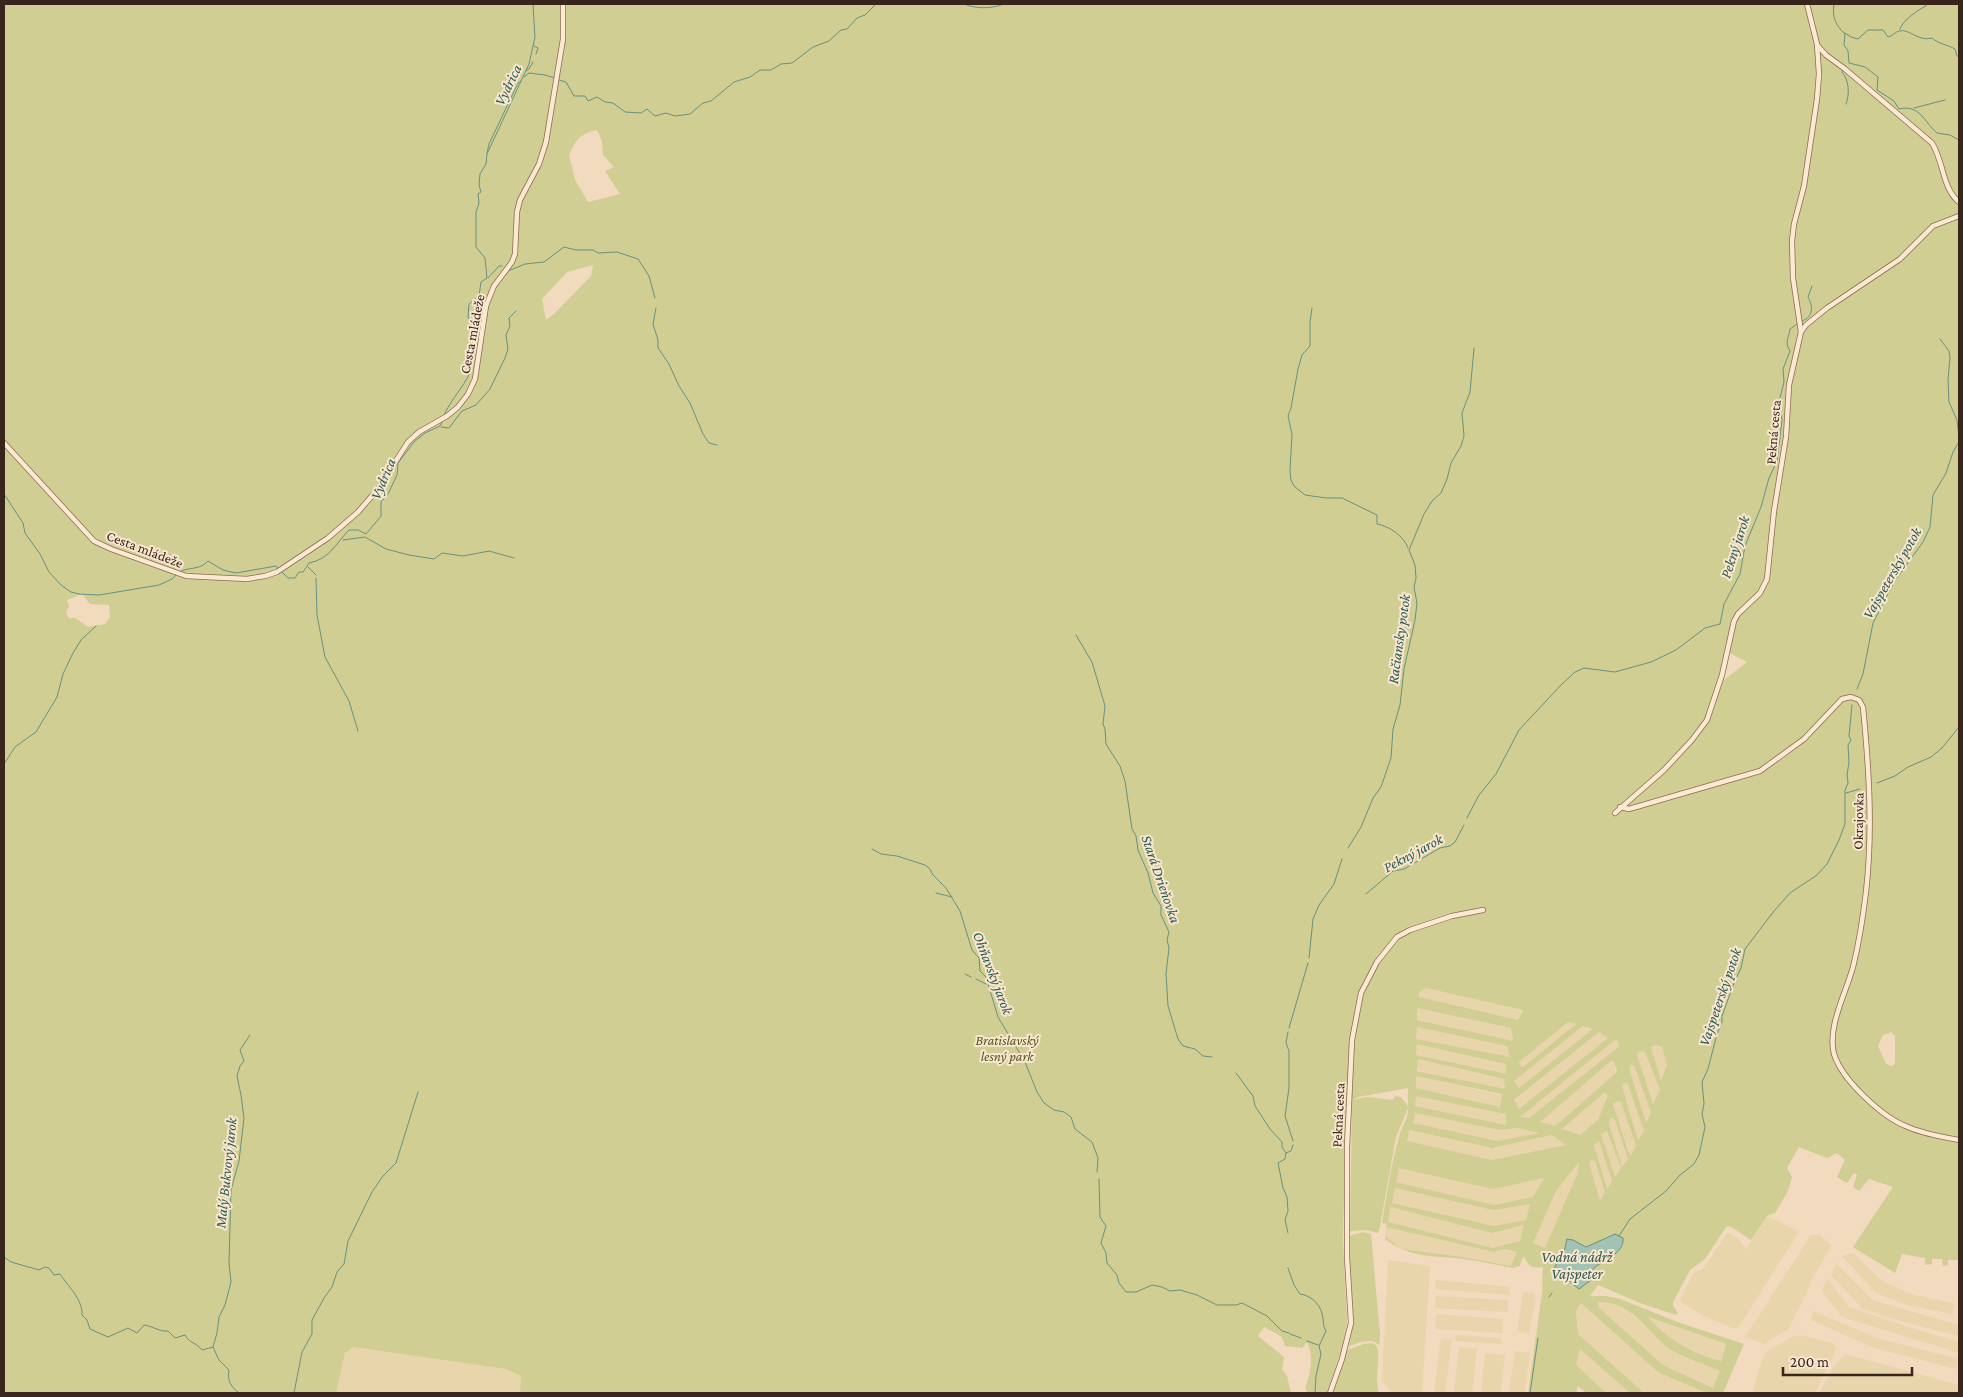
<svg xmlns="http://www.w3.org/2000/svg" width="1963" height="1397" viewBox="0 0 1963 1397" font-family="'Crimson Pro',serif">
<rect width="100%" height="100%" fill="#f1dabe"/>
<g fill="#e8d5ab">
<polygon points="1426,988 1523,1010 1518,1020 1419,997 1419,992"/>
<polygon points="1417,1008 1511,1028 1513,1042 1416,1019"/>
<polygon points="1542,1014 1551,1017 1524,1037 1523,1037 1521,1031"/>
<polygon points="1568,1022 1577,1024 1523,1067 1521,1067 1519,1062"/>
<polygon points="1583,1026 1593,1029 1519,1088 1514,1081"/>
<polygon points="1417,1027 1507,1046 1510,1058 1415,1039"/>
<polygon points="1599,1032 1609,1037 1519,1109 1514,1101"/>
<polygon points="1616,1038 1620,1046 1529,1119 1519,1117"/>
<polygon points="1417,1044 1507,1064 1506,1075 1416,1055"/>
<polygon points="1656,1045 1662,1047 1668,1065 1661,1082 1651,1047"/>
<polygon points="1640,1051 1645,1051 1660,1090 1653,1104 1637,1055"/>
<polygon points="1418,1059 1505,1079 1505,1090 1417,1070"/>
<polygon points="1612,1060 1616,1073 1555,1126 1539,1122"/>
<polygon points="1631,1065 1634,1065 1651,1113 1646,1124 1629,1068"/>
<polygon points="1416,1076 1502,1095 1500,1107 1415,1088"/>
<polygon points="1625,1082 1628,1083 1644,1131 1638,1142 1621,1086"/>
<polygon points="1605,1092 1608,1095 1598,1120 1580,1135 1562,1129"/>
<polygon points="1416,1095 1506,1114 1506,1126 1415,1106"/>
<polygon points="1618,1101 1621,1102 1636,1146 1631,1155 1629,1154 1613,1104"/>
<polygon points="1414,1113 1500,1130 1518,1128 1540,1133 1498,1141 1412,1123"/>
<polygon points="1611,1118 1615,1120 1628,1160 1622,1167 1609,1123"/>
<polygon points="1409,1130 1491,1148 1552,1135 1567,1145 1492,1160 1406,1141"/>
<polygon points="1608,1131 1621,1169 1614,1177 1600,1133"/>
<polygon points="1599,1141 1612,1181 1607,1189 1594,1145"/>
<polygon points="1591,1160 1595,1161 1605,1192 1600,1201 1589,1163"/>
<polygon points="1579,1161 1578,1172 1545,1248 1532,1243 1556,1191"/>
<polygon points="1398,1167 1493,1188 1544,1178 1533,1197 1494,1205 1396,1182"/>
<polygon points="1395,1188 1493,1210 1531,1203 1526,1220 1494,1226 1391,1203"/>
<polygon points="1390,1207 1492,1233 1524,1225 1521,1241 1493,1248 1387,1222"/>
<polygon points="1767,1217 1774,1219 1799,1232 1738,1328 1732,1328 1704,1316 1683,1304 1680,1299 1693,1274 1704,1268 1726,1234 1728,1233 1737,1238 1746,1249"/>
<polygon points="1386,1227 1494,1252 1505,1249 1517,1252 1512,1266 1462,1257 1419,1253 1400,1248 1385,1236"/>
<polygon points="1811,1235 1819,1235 1832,1245 1812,1279 1803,1301 1788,1329 1764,1344 1745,1337"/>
<polygon points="1853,1253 1884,1282 1911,1294 1955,1304 1952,1314 1907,1305 1876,1293 1842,1256"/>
<polygon points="1388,1260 1430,1266 1422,1393 1392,1393 1382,1381"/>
<polygon points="1836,1263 1872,1300 1959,1325 1959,1336 1900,1321 1863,1309 1831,1275"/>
<polygon points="1827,1279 1849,1307 1899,1324 1959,1342 1959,1353 1842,1317 1822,1291"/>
<polygon points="1436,1280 1510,1287 1510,1295 1435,1289"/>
<polygon points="1523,1292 1534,1293 1536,1298 1529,1334 1517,1332"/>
<polygon points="1436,1296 1508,1300 1508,1312 1435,1308"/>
<polygon points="1598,1302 1607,1302 1625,1308 1671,1349 1720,1371 1713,1388 1663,1365 1599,1308"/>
<polygon points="1581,1303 1658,1372 1706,1393 1644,1393 1578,1334 1576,1311"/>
<polygon points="1813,1311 1877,1338 1958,1359 1956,1369 1874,1348 1811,1320"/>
<polygon points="1436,1314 1503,1319 1502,1333 1435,1329"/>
<polygon points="1646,1317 1726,1344 1720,1361 1683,1347 1670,1339"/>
<polygon points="1456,1335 1501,1338 1501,1344 1455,1341"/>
<polygon points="1800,1335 1832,1343 1837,1348 1815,1393 1752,1393 1759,1370 1766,1352 1792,1337"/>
<polygon points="1441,1338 1452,1339 1445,1393 1434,1393"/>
<polygon points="352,1347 506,1369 521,1376 520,1393 336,1393 345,1353"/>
<polygon points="1459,1347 1477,1349 1472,1393 1454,1393"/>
<polygon points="1580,1349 1630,1393 1606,1393 1575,1365"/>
<polygon points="1515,1351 1530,1353 1525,1393 1509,1393"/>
<polygon points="1485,1353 1505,1355 1501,1393 1481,1393"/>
<polygon points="1845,1354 1959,1385 1959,1393 1819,1393 1833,1368"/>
</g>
<g fill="#d0ce92" fill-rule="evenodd">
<path d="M4 4H1959V1260H1948V1265L1943 1266 1942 1259H1932V1264L1925 1265V1258L1902 1254 1895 1273 1853 1247 1893 1187 1869 1179 1859 1191 1853 1187 1857 1175 1854 1173 1847 1183 1837 1177 1845 1160 1837 1153 1827 1158 1799 1147 1787 1168 1792 1177 1788 1191 1775 1213 1768 1215 1751 1240 1730 1226 1726 1227 1705 1259 1690 1270 1673 1302V1306L1678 1313 1676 1315 1640 1303 1598 1285 1590 1296H1606L1620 1299 1680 1323 1744 1344 1723 1393H1706L1658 1372 1581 1303 1576 1311 1578 1334 1644 1393H1630L1580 1349 1576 1365 1606 1393H1586L1578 1386 1576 1393H1528L1542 1293 1543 1267C1528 1269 1530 1265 1523 1256L1520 1266 1513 1268C1497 1265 1480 1261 1463 1259 1431 1255 1413 1259 1385 1239V1236L1400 1248 1408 1250 1462 1257 1511 1266 1517 1252 1505 1249 1494 1252 1386 1227 1387 1224 1382 1223C1387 1194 1391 1165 1399 1137 1401 1127 1409 1119 1408 1108L1396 1137 1379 1231 1377 1233 1367 1230 1350 1231 1352 1100 1367 1097 1393 1100 1395 1096 1401 1097 1408 1106V1088L1358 1097 1349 1102 1345 1141 1343 1241 1347 1322 1343 1345 1327 1393H1308L1305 1388C1311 1372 1314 1358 1307 1342L1302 1348 1285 1346 1282 1337 1264 1327 1258 1336 1284 1357 1282 1369 1287 1376 1291 1393H520L521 1376 506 1369 353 1347 345 1353 336 1393H4V447L89 540 109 551 111 546 92 536 7 442 4 444ZM597 130 602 141 603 155 614 167 605 171 620 194 588 202 575 180 569 155C576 140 579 134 597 130ZM593 265 591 276 554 314 546 320 542 299 567 272ZM82 594 90 604 109 605 110 617 105 624 88 627 75 618H69L66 613 69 606 67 600ZM1730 653 1747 662 1724 680H1723ZM1426 988 1523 1010V1011L1518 1020 1419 997V992ZM1417 1008 1511 1028 1513 1041 1417 1020ZM1568 1022 1576 1024 1523 1067H1521L1519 1062ZM1583 1026 1593 1029 1519 1088 1514 1081ZM1417 1027 1507 1046 1510 1057 1416 1039ZM1599 1032 1608 1038 1519 1109 1514 1100ZM1891 1032 1895 1036V1063L1892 1066 1886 1064 1878 1046 1883 1035ZM1616 1039 1620 1046 1529 1118 1520 1117ZM1417 1044 1506 1064V1074L1416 1055ZM1656 1045 1662 1047 1667 1065 1661 1081 1651 1047ZM1640 1051 1645 1052 1660 1090 1653 1104 1637 1055ZM1418 1059 1504 1079 1505 1089 1417 1071ZM1612 1060 1617 1070 1616 1073 1555 1126 1540 1122ZM1631 1065H1634L1651 1113 1646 1123 1629 1068ZM1416 1076 1502 1094 1500 1107 1416 1088ZM1625 1082 1628 1084 1644 1131 1638 1141 1622 1086ZM1605 1092 1608 1095 1598 1120 1580 1135 1562 1129ZM1416 1096 1506 1114V1125L1415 1106ZM1618 1101 1621 1102 1636 1146 1631 1155 1629 1154 1613 1104ZM1415 1113 1500 1130 1518 1128 1539 1133 1498 1141 1413 1123ZM1611 1118 1615 1120 1628 1159 1622 1167 1609 1123ZM1409 1130 1492 1148 1552 1135 1566 1145 1492 1160 1407 1141ZM1607 1131 1621 1168 1615 1177 1601 1134ZM1599 1141 1612 1181 1607 1189 1594 1145ZM1591 1160 1595 1161 1605 1192 1600 1201 1589 1163ZM1579 1162 1578 1172 1545 1248 1533 1243 1556 1191ZM1399 1168 1493 1189 1544 1178 1533 1197 1494 1205 1396 1182ZM1395 1188 1493 1210 1530 1204 1526 1220 1494 1226 1392 1203ZM1390 1207 1492 1233 1524 1225 1520 1241 1493 1248 1388 1222ZM1607 1236 1609 1259 1600 1262 1593 1269 1592 1274 1579 1289 1555 1270V1266L1563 1257 1567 1239 1573 1240 1585 1247 1596 1244ZM1598 1302C1634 1302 1645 1331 1670 1349 1684 1358 1704 1364 1720 1371L1713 1388 1663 1365 1599 1308ZM1648 1317 1726 1344 1721 1361C1692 1353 1667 1340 1648 1317Z"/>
<path d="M1363 1232 1371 1234 1380 1335 1379 1345C1371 1337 1359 1343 1349 1346L1353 1317 1348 1257 1349 1236Z"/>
<path d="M1372 1343 1377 1346C1381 1360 1374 1377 1379 1393H1333L1347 1350 1364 1344Z"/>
</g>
<path fill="#a2c3b4" stroke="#699181" d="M1615 1234 1623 1238C1625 1254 1602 1260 1593 1269L1591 1280 1579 1289 1555 1270V1266L1563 1257 1567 1239 1573 1240 1586 1247Z"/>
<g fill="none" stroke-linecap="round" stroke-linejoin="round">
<g stroke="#699181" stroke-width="1">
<path d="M964 4C976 9 991 9 1004 4"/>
<path d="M1834 4C1832 16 1835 25 1845 34L1844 45 1848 51 1849 63 1865 67 1878 77 1877 90 1894 101 1899 109C1920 104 1924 122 1937 133L1950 135 1959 140"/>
<path d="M1900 29C1902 21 1919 9 1926 6L1927 4"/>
<path d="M1845 33 1851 37 1858 39 1868 30H1883L1888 37C1893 36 1895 32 1899 31 1909 28 1918 42 1932 38 1939 44 1946 44 1955 49L1957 56 1959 57"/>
<polyline points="534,46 538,48 536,54"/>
<path d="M1844 69 1842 72C1849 80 1850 94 1846 104"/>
<polyline points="526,71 529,69 533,62"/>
<polyline points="524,77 529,73 545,75 555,78"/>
<polyline points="559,80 566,82 574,96 585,96 588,101 597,97 605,102 613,103 625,112 641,113 647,109 655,116 666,113 675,116 690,114 703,103 711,101 734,82 750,77 760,70 771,70 781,64 792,63 813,47 829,41 841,30 847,29 857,18 865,15 876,4"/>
<polyline points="1914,108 1945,100"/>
<polyline points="487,153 489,144 518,83 521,81"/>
<polyline points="508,271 525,264 544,262 564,247 576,250 593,250 598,253 617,252 638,259 649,276 655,298"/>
<polyline points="488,278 499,266 502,266"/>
<polyline points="656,308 653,324 658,340 658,348 669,364 679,386 690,403 703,434 709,443 717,445"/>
<path d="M1312 308 1310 322V346L1302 355 1298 369 1291 408 1288 416 1292 434 1290 471 1291 480 1294 486 1305 495 1326 498H1342L1377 515V524C1389 526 1404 536 1408 548"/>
<path d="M1802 321C1814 317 1813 306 1808 297L1812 286"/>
<polyline points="1940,339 1949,351 1950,357 1948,380 1949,402 1957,420 1959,437"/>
<path d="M444 416C448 402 472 378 471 366 470 362 467 358 466 355L470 349 473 350 475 348V329L468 317 469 304 479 296 481 282 487 278 485 258 476 247V212L479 203 478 194 481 192 479 185 480 174 486 164 487 154 529 64 535 37 533 6 535 4"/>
<polyline points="441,427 449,428 462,411 476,405 490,389 505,358 508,349 506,335 510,326 509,318 516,311"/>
<polyline points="4,494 23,523 25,533 40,554 49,572 61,585 71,592 79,594 99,595 159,585 172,579 176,575"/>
<polyline points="343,540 365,537 386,549 409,555 434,559 442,553 463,556 489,551 514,558"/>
<polyline points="308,567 316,575"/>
<path d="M179 572C188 567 201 570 208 561L223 570 236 573 276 566 288 578H295L299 572H303L309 563C330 559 336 543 349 530H358L366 534 381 516V502L388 494 397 475 398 463 414 442 425 433 440 426 443 420"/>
<polyline points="316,578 317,615 325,657 349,701 358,731"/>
<polyline points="1076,635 1092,662 1105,706 1103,724 1105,729 1106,744 1120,766 1125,781 1132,829 1136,836 1138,850 1148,873 1153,893 1161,906 1161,915 1169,932 1167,940 1169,948 1166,974 1168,1006 1178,1039 1183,1046 1195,1049 1203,1056 1212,1057"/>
<polyline points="1857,689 1863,674 1873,623 1894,582 1923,542 1930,527 1933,495 1946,473 1953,452 1959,442"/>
<polyline points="4,764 15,747 36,732 57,697 63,674 73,653 81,640 96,626"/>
<polyline points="1877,783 1895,776 1908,767 1931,757 1942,748 1959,727"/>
<polyline points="1846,793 1860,789"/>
<path d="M1467 818 1479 795 1496 774 1519 730 1561 685 1575 672 1584 668 1615 672 1651 662 1676 650 1705 628 1720 624 1724 604 1740 574 1745 546 1761 507 1769 478 1777 461 1782 420 1779 402 1784 382 1783 369 1790 351C1784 342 1789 338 1790 329L1797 324"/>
<polyline points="1348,848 1361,827 1373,798 1381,787 1391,758 1393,729 1400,705 1404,669 1415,620 1417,603 1414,587 1416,578 1415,565 1409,550 1424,514 1432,501 1441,493 1447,479 1451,463 1461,446 1464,436 1462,413 1470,392 1474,348"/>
<polyline points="872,849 881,854 897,856 925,865 930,869 933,875 946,888 960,911 972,950 979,958 980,971 986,977 998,1017 1025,1062 1037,1092 1044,1103 1054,1110 1064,1112 1071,1117 1075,1129 1092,1142 1098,1158 1097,1172"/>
<polyline points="936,893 952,897"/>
<polyline points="1366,894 1393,871 1404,869 1440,848 1450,846 1455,842 1464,825"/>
<polyline points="1309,958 1313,919 1319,905 1334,884 1342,859"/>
<polyline points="965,974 971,977"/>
<polyline points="976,979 986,984"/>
<polyline points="1289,1028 1308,963"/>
<polyline points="1288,1032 1286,1043 1289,1051 1289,1088 1285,1116 1293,1141"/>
<polyline points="1236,1073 1253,1096 1255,1106 1270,1129 1282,1142 1282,1147 1286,1153"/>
<polyline points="1099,1179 1100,1217 1106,1226 1101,1243 1106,1253 1107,1263 1117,1275 1119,1283 1126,1292 1136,1292 1152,1285 1162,1287 1170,1291 1180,1290 1197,1295 1217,1305 1236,1305 1242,1303 1267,1316 1282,1331 1289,1333"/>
<polyline points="1288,1233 1285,1220 1288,1211 1287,1197 1283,1188 1278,1163 1285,1159 1286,1153 1291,1151 1293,1145"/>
<polyline points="1619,1236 1630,1219 1666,1191 1680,1175 1694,1164 1699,1155 1705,1127 1702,1114 1704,1104 1702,1082 1708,1069 1717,1034 1722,1022 1722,1016 1734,983 1741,968 1745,949 1774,911 1790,893 1817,875 1827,864 1839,840 1845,824 1845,790 1848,783 1847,775 1849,762 1848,745 1851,740 1849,736 1852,705"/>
<path d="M4 1257 11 1262 39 1270 45 1267 49 1268 54 1275 60 1274C68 1286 83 1300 82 1315L87 1320 90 1329 108 1337 128 1328 137 1333 144 1325C153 1326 159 1332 168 1331L175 1338 185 1335C189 1343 197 1343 202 1350L213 1347 219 1360 229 1370C227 1381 231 1387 239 1393"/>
<path d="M1288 1268 1294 1285 1300 1294C1313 1296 1322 1306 1323 1319 1324 1325 1323 1326 1326 1331L1319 1346 1321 1354 1316 1376 1315 1393"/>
<polyline points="1549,1297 1552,1293"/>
<polyline points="1290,1334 1301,1338"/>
<polyline points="1307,1341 1318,1345"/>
<polyline points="213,1347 217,1333 219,1317 225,1305 231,1282 229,1263 231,1190 239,1161 244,1118 241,1095 237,1076 240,1066 244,1061 240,1050 250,1035"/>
<polyline points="294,1393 302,1352 312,1334 312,1320 324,1298 332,1287 337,1272 344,1264 348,1241 372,1192 383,1176 396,1163 418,1092"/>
<polyline points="1530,1393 1538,1338"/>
</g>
<defs>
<g id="minor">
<path d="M1817 45 1826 55 1845 69 1932 143C1944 162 1942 188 1959 202"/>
<polyline points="1801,332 1806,325 1827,308 1900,259 1933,226 1959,216"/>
<polyline points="4,443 94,541 111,549 186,576 247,579 265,576 277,572 328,538 358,512 378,489 408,442 419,432 447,416 458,407 468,394 475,379 486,306 494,286 512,262 515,254 517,212 520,200 539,164 546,142 563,39 563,4"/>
<path d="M1620 807 1629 809 1760 771 1804 739 1842 699 1851 697 1859 700 1863 707C1869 769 1873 830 1866 892 1863 917 1859 943 1853 967 1846 993 1827 1027 1834 1054 1842 1080 1883 1118 1908 1127 1924 1134 1942 1137 1959 1140"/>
<polyline points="1615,813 1664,770 1692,740 1707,720 1722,675 1734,621 1738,614 1760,593 1767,579 1774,511 1786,437 1789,385 1801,332 1793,278 1792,241 1794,224 1804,186 1817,99 1819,74 1817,44 1807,4"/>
<polyline points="1330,1393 1342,1359 1351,1323 1347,1257 1347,1147 1352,1040 1361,993 1377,962 1397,937 1410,930 1452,916 1483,910"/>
</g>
</defs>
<use href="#minor" stroke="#8b6a55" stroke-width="6"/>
<use href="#minor" stroke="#fbe9d2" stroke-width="4.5"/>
</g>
<g text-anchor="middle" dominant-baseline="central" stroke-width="4" stroke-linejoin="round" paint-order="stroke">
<g font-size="14" fill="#39251b" stroke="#f8e6cf">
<text transform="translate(472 334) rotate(-79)">Cesta mládeže</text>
<text transform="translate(1773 432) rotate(-85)">Pekná cesta</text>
<text transform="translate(145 549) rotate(21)">Cesta mládeže</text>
<text transform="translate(1858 821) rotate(-89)">Okrajovka</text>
<text transform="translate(1338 1115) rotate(-87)">Pekná cesta</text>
</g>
<g font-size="14" font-style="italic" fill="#525720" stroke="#f8e6cf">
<text x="1007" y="1040">Bratislavský<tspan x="1007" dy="16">lesný park</tspan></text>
</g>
<g font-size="15" font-style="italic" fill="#295a50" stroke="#f8e6cf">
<text transform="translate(508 85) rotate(-64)">Vydrica</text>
<text transform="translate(383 479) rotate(-67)">Vydrica</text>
<text transform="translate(1735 547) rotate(-72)">Pekný jarok</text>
<text transform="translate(1892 573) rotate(-60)">Vajspeterský potok</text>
<text transform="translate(1399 639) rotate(-82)">Račiansky potok</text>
<text transform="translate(1413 853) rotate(-28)">Pekný jarok</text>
<text transform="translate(1161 879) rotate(71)">Stará Drieňovka</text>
<text transform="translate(993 973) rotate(69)">Ohňavský jarok</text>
<text transform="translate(1720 997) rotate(-71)">Vajspeterský potok</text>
<text transform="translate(226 1173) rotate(-84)">Malý Bukvový jarok</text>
<text x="1577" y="1257">Vodná nádrž<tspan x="1577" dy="17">Vajspeter</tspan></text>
</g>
</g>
<rect width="1963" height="1397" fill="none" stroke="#39251b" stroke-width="10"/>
<path d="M1783 1367v8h129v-8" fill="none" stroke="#39251b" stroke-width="2.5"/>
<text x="1790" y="1367" font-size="15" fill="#39251b" stroke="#f8e6cf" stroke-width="4" paint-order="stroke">200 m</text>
</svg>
